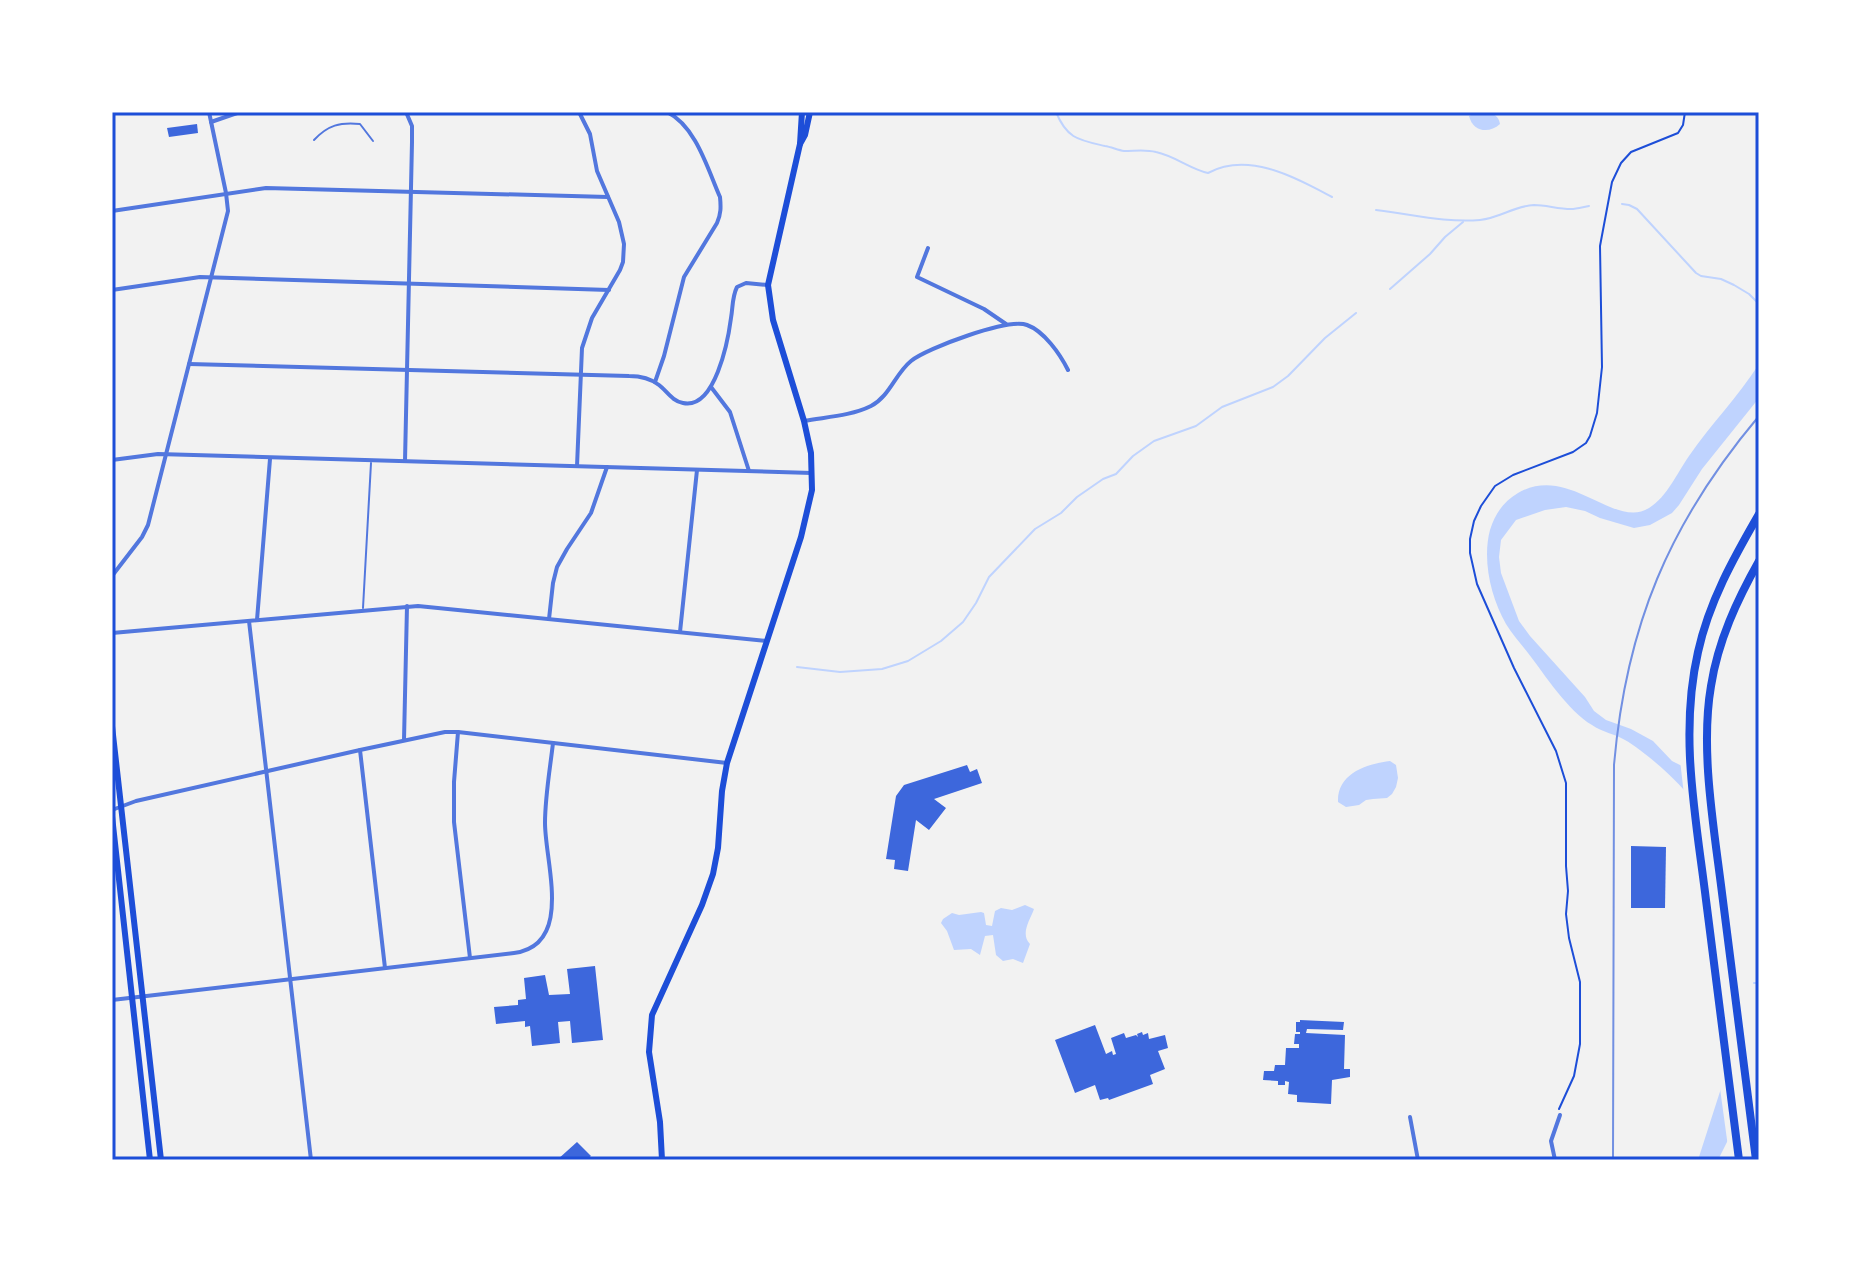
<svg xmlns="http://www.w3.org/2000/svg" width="1871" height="1272" viewBox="0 0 1871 1272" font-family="'Public Sans',sans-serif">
<rect width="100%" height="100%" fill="#f2f2f2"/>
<g fill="#bfd3fe">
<path d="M1477 112C1487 112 1498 112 1500 124 1489 134 1473 132 1469 116Z"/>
<path d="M1759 364V398L1702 469 1679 505 1672 513 1650 525 1634 528 1600 518 1585 511 1566 507 1545 510 1516 520 1501 540 1499 557 1501 573 1519 621 1530 636 1585 697 1594 711 1606 720 1631 729 1653 741 1672 761 1682 766 1694 775 1731 1134 1718 1160H1698L1725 1076 1689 796C1676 779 1644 751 1625 740 1615 734 1602 732 1592 725 1568 711 1545 675 1528 653 1521 644 1512 634 1506 624 1491 598 1482 560 1490 530 1495 514 1503 502 1518 493 1569 463 1614 530 1649 508 1667 497 1677 473 1689 456 1711 424 1738 397 1759 364Z"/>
<path d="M1390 761 1396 765 1398 778 1396 787 1392 794 1387 798 1373 799 1366 800 1359 805 1346 807 1338 802C1337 773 1367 764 1390 761Z"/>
<path d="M1025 905 1034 909C1030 920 1020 934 1030 944L1023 963 1013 959 1003 961 996 955 993 935 985 936 980 955 971 949 954 950 947 931 941 923 943 919 952 913 959 915 981 912 984 913 986 925 992 926 995 911 1001 908 1012 910Z"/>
</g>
<polygon fill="#f2f2f2" points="1680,760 1697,773 1704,783 1708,795 1727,895 1731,933 1730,959 1734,987 1743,1011 1748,1050 1751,1080 1747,1101 1735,1135 1728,1147 1719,1081 1720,1044 1708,945 1699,911 1697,861 1689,809 1684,795"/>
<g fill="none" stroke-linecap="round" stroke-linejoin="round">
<g stroke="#bfd3fe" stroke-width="2">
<path d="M1056 112C1067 139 1079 140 1105 146 1111 147 1118 150 1124 151 1135 151 1145 149 1156 152 1175 156 1190 169 1208 173 1249 151 1296 178 1332 197"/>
<polyline points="1622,204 1629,205 1637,209 1696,273 1701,276 1721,279 1734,285 1749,294 1759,304"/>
<path d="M1376 210C1411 214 1445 223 1480 220 1500 218 1514 206 1534 205 1546 205 1558 209 1571 209 1577 209 1583 207 1589 206"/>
<polyline points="1390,289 1430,254 1445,237 1463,222"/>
<polyline points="797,667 840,672 882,669 908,661 941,641 963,622 976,603 989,577 1035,529 1061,513 1077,497 1103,479 1116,474 1133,456 1154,441 1196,426 1222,407 1273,387 1288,376 1325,338 1356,313"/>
<polyline points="1754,983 1759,983"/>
</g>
</g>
<g fill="#3d67dc">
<polygon points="197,124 198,133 169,137 167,128"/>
<polygon points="967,765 970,772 977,769 982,783 934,799 946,808 929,830 916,820 908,871 894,869 895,860 886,859 896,796 904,785"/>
<polygon points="1631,846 1666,847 1665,908 1631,908"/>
<polygon points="595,966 603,1040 572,1043 570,1021 558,1022 560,1043 532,1046 530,1026 525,1027 525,1021 496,1024 494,1007 518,1005 518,1000 526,999 524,978 545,975 549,995 570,994 567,969"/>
<polygon points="1300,1020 1344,1022 1343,1030 1307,1029 1306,1033 1345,1035 1344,1069 1350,1069 1350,1077 1332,1080 1331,1104 1297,1102 1297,1095 1288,1094 1289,1082 1285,1081 1285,1085 1278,1085 1278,1081 1263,1080 1264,1071 1274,1071 1275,1065 1285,1065 1286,1048 1299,1048 1299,1044 1294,1044 1295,1034 1300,1034 1300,1032 1296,1032 1296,1022 1300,1022"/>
<polygon points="1095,1025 1106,1054 1112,1051 1113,1055 1116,1054 1111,1038 1124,1033 1126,1038 1136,1035 1138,1037 1137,1034 1142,1032 1143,1035 1148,1033 1149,1039 1165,1035 1168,1048 1158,1051 1165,1069 1150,1075 1153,1084 1109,1100 1108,1098 1100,1100 1095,1085 1075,1093 1055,1040"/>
<polygon points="577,1142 591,1156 586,1160 557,1160"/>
</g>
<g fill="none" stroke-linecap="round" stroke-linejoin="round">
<polyline stroke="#1d4ed8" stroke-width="2" points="1559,1109 1574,1076 1580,1044 1580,982 1569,938 1566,914 1568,891 1566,866 1566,783 1556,751 1514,668 1477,584 1470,553 1470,539 1474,521 1481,506 1495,486 1513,475 1573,452 1586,443 1590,436 1597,413 1602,367 1600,246 1612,182 1621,163 1631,152 1678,133 1683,125 1685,112"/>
<g stroke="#5277de" stroke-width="2">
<path d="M314 140C328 125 340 122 360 124L373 141"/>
<polyline points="363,608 371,463"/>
</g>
<g stroke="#5277de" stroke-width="4">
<polyline points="211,122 240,112"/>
<polyline points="112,211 266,188 608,197"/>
<polyline points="928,248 917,277 984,309 1006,324"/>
<polyline points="112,290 200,277 609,290"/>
<path d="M189 364 629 376C639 376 650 378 659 385 667 391 672 401 683 403 715 410 728 341 731 318 733 307 732 297 737 287L746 283 768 285"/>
<path d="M655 382 664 356 684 277 717 223C721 214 721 207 720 197 708 170 696 126 667 112"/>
<polyline points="711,387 730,412 749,471"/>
<path d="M804 421C825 417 851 416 871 406 890 396 895 374 911 361 927 348 1008 318 1027 325 1044 331 1060 354 1068 370"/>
<polyline points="112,460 158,454 812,473"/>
<polyline points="405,461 412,142 412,126 406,112"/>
<polyline points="577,466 582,348 592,318 620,270 623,262 624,244 619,222 597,171 590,134 579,112"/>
<polyline points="112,576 142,537 148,525 228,211 226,193 209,112"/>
<polyline points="549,619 553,583 557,567 567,549 591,513 607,467"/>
<polyline points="257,620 270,459"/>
<polyline points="249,621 311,1160"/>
<polyline points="680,632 697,470"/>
<polyline points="112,633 418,606 767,641"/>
<polyline points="458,732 454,782 454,822 470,958"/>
<polyline points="404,740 407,606"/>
<polyline points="360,750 385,968"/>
<polyline points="112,810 136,801 360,750 445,732 458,732 727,763"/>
<path d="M112 1000 514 953C574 945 545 863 545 823 545 797 550 769 553 743"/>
<polyline points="1410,1117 1418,1160"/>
<polyline points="1555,1160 1551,1141 1560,1115"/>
</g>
<g stroke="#1d4ed8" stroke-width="6">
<polyline points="800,144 802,112"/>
<polyline points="112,726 161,1160"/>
<polyline points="112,816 150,1160"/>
<polyline points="662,1160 660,1122 649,1052 652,1015 702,905 713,874 718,848 722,791 727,763 801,537 812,490 811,453 804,421 773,320 768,285 800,144 805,135 810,112"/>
</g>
<g stroke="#1d4ed8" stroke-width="8">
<path d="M1739 1160C1728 1073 1717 987 1706 900 1696 818 1679 735 1698 652 1709 602 1733 559 1759 514"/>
<path d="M1756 1160C1745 1071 1733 982 1722 893 1714 828 1700 750 1711 686 1718 641 1737 600 1759 561"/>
</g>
<path stroke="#7290e2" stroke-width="2" d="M1613 1160 1614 765C1626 626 1669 523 1759 416"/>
</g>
<rect width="1871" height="1272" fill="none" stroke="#ffffff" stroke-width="228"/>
<rect x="114" y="114" width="1643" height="1044" fill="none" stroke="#1d4ed8" stroke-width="3"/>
</svg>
